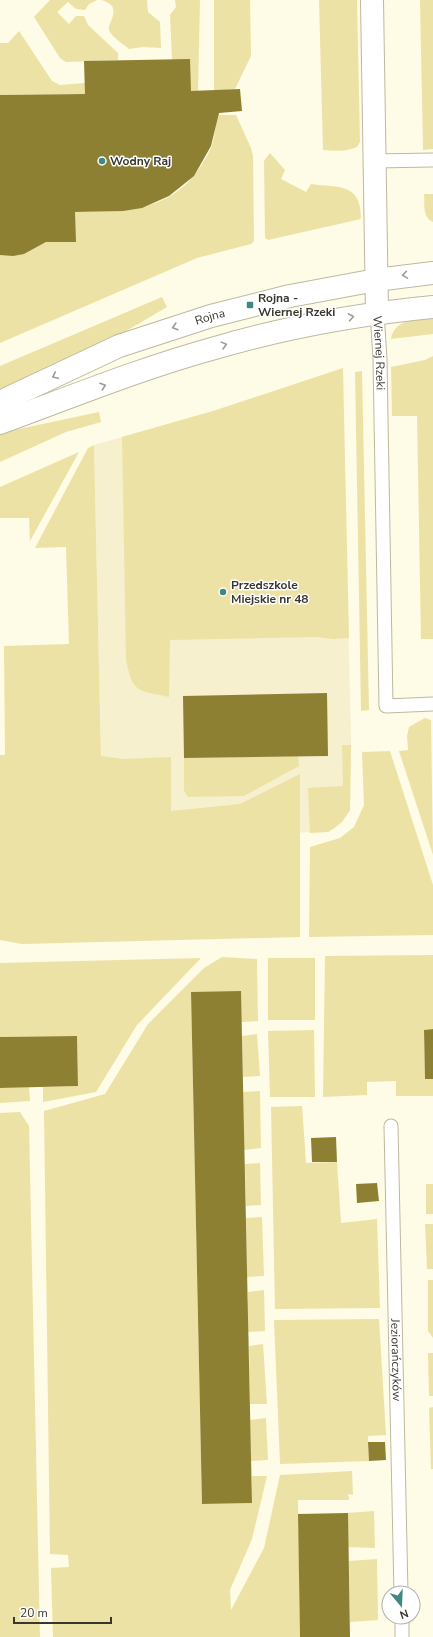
<svg xmlns="http://www.w3.org/2000/svg" width="433" height="1637" viewBox="0 0 433 1637" font-family="'Nunito Sans',sans-serif">
<rect width="100%" height="100%" fill="#fefbe6"/>
<polygon fill="#f6f0ce" points="343,399 351,740 350,810 342,822 333,829 321,832 103,836 94,445 213,411"/>
<g fill="#ede2a5">
<polygon points="50,0 97,0 89,4 85,10 76,9 68,2 57,12 69,24 76,16 84,16 88,25 118,53 118,60 66,62 60,58 34,17"/>
<path d="M101 0H147L148 12 160 22 161 48 143 47 129 49C124 44 111 37 109 30 107 23 125 6 101 0Z"/>
<polygon points="175,0 200,0 198,91 191,91 172,60 170,15 176,7"/>
<polygon points="214,0 250,0 251,56 235,89 214,91"/>
<path d="M319 0H357L360 142 357 147C346 152 334 151 323 150Z"/>
<polygon points="420,0 433,0 433,149 423,150"/>
<polygon points="19,31 52,81 60,85 85,83 85,94 0,95 0,43 8,43"/>
<path d="M218 115H236L251 148 253 156 254 241 251 244 197 258 0 343V255L24 254 46 242H53L75 212C136 211 181 211 211 148 215 138 215 126 218 115Z"/>
<path d="M270 153 285 170 281 179 306 192 311 184C339 188 361 182 361 219L268 240 265 238 264 161Z"/>
<path d="M424 194H433V222C422 217 425 205 424 194Z"/>
<polygon points="162,297 167,307 121,334 0,395 0,366"/>
<path d="M433 316V334L391 339C394 319 417 319 433 316Z"/>
<polygon points="433,356 433,639 421,639 417,416 392,416 391,367 425,360"/>
<path d="M343 368 349 638 333 639 317 637 170 640 169 697C138 690 133 694 126 660L122 437 213 411Z"/>
<polygon points="362,371 369,710 361,711 355,372"/>
<polygon points="99,412 101,422 66,432 0,462 0,433"/>
<polygon points="94,445 101,756 123,759 171,757 171,811 240,804 300,774 300,937 22,944 0,940 0,755 5,755 4,646 69,644 66,547 35,548 88,448"/>
<polygon points="79,452 30,541 29,518 0,518 0,487"/>
<polygon points="425,718 431,720 433,855 399,751 408,750 407,736 409,727"/>
<polygon points="342,745 351,745 350,810 342,822 333,829 328,832 310,833 308,788 343,786"/>
<polygon points="390,751 433,885 433,935 309,937 310,847 340,838 354,827 364,805 362,752"/>
<polygon points="298,756 299,766 244,796 188,797 184,791 184,758"/>
<polygon points="433,955 433,1029 424,1030 425,1079 433,1079 433,1096 396,1096 396,1081 367,1082 367,1095 323,1097 325,956"/>
<polygon points="222,957 257,959 258,1021 242,1022 191,993 202,1504 252,1503 252,1476 267,1476 252,1539 230,1590 231,1610 264,1548 280,1475 352,1471 353,1495 348,1494 349,1500 298,1500 300,1637 53,1637 51,1568 69,1567 68,1555 50,1554 44,1111 105,1094 148,1024 204,968"/>
<polygon points="201,958 137,1025 96,1092 43,1102 43,1087 78,1086 77,1036 0,1037 0,963"/>
<rect x="268" y="958" width="47" height="62"/>
<polygon points="314,1030 315,1097 270,1097 268,1031"/>
<polygon points="257,1034 260,1076 243,1077 242,1036"/>
<polygon points="29,1087 30,1101 0,1103 0,1088"/>
<polygon points="260,1091 261,1148 244,1150 243,1092"/>
<polygon points="302,1106 306,1163 337,1162 341,1223 377,1219 380,1308 275,1309 271,1107"/>
<polygon points="20,1112 29,1126 40,1637 0,1637 0,1113"/>
<polygon points="260,1163 261,1205 246,1206 245,1164"/>
<rect x="426" y="1184" width="7" height="30"/>
<polygon points="262,1217 264,1276 247,1277 246,1218"/>
<polygon points="425,1224 433,1224 433,1269 427,1269"/>
<polygon points="428,1280 433,1280 433,1338 428,1331"/>
<polygon points="264,1290 265,1331 248,1332 248,1292"/>
<polygon points="379,1319 386,1435 368,1436 369,1461 280,1464 274,1320"/>
<polygon points="263,1344 267,1404 250,1404 249,1346"/>
<polygon points="428,1353 433,1353 433,1396 429,1396"/>
<polygon points="433,1407 433,1469 431,1469 429,1408"/>
<polygon points="266,1418 268,1460 251,1461 250,1420"/>
<polygon points="374,1511 375,1548 348,1547 348,1513"/>
<polygon points="377,1559 378,1620 350,1622 349,1561"/>
</g>
<g fill="#8e8032">
<polygon points="190,59 191,91 240,89 242,111 219,113 211,146 194,176 169,196 142,208 123,211 75,212 76,242 46,242 24,254 13,256 0,255 0,95 85,94 84,61"/>
<polygon points="327,693 328,756 184,758 183,696"/>
<polygon points="241,991 252,1503 202,1504 191,992"/>
<polygon points="433,1029 433,1079 425,1079 424,1030"/>
<polygon points="77,1036 78,1086 0,1088 0,1037"/>
<polygon points="336,1137 337,1162 312,1162 311,1138"/>
<polygon points="377,1183 379,1201 357,1203 356,1184"/>
<polygon points="368,1442 385,1442 386,1460 369,1461"/>
<polygon points="348,1513 350,1637 300,1637 298,1514"/>
</g>
<g fill="none" stroke-linecap="round" stroke-linejoin="round">
<defs>
<g id="lane">
<polyline points="374,161 433,160"/>
<path id="s1" d="M377 312 380 359 386 706 433 704"/>
<path id="s2" d="M391 1126 401 1593"/>
<polyline points="402,1617 402,1637"/>
</g>
<polyline id="street" points="372,0 377,312"/>
<g id="secondary">
<path id="s3" d="M0 402 119 346 211 316 290 296 376 280 433 273"/>
<path d="M0 423C71 397 142 368 215 348 287 327 359 314 433 307"/>
</g>
</defs>
<use href="#lane" stroke="#bdb9a0" stroke-width="15"/>
<use href="#street" stroke="#bdb9a0" stroke-width="24"/>
<use href="#secondary" stroke="#bdb9a0" stroke-width="24"/>
<use href="#lane" stroke="#fff" stroke-width="13"/>
<use href="#street" stroke="#fff" stroke-width="22"/>
<use href="#secondary" stroke="#fff" stroke-width="22"/>
</g>
<defs><path id="oneway-chevron" d="M-2-3.5L2.5 0L-2 3.5" fill="none" stroke-width="1.6" stroke-linecap="round" stroke-linejoin="round"/></defs>
<g stroke="#9c9b96">
<use href="#oneway-chevron" transform="translate(405 275) rotate(171)"/>
<use href="#oneway-chevron" transform="translate(351 317) rotate(-10)"/>
<use href="#oneway-chevron" transform="translate(175 327) rotate(163)"/>
<use href="#oneway-chevron" transform="translate(224 345) rotate(-15)"/>
<use href="#oneway-chevron" transform="translate(55 376) rotate(155)"/>
<use href="#oneway-chevron" transform="translate(103 386) rotate(-19)"/>
</g>
<g fill="#418884" stroke="#fff" stroke-width="1.5">
<circle cx="102" cy="161" r="4"/>
<rect x="246" y="301" width="8" height="8" rx="2"/>
<circle cx="223" cy="592" r="4"/>
</g>
<g text-anchor="middle" dominant-baseline="central" stroke-width="3" stroke-linejoin="round" paint-order="stroke">
<g font-size="12" font-weight="bold" fill="#39372d" stroke="#fff" text-anchor="start">
<text x="110" y="161">Wodny Raj</text>
<text x="258" y="298">Rojna -<tspan x="258" dy="14">Wiernej Rzeki</tspan></text>
<text x="231" y="585">Przedszkole<tspan x="231" dy="14">Miejskie nr 48</tspan></text>
</g>
<g font-size="12" fill="#39372d" stroke="#fff">
<text stroke="none"><textPath href="#s3" startOffset="227">Rojna</textPath></text>
<text stroke="none"><textPath href="#s1" startOffset="41">Wiernej Rzeki</textPath></text>
<text stroke="none"><textPath href="#s2" startOffset="234">Jeziorańczyków</textPath></text>
</g>
</g>
<g transform="translate(401 1605) rotate(161)"><circle r="19" fill="#ffffff" stroke="#b0afab"/>
<path d="M0-3L7 15L0 10L-7 15Z" fill="#418884"/>
<text y="-6" font-size="11" font-weight="bold" text-anchor="middle" fill="#39372d">N</text>
</g>
<path d="M14 1617v6h97v-6" fill="none" stroke="#39372d" stroke-width="2"/>
<text x="20" y="1617" font-size="12" fill="#39372d" stroke="#ffffff" stroke-width="3" paint-order="stroke">20 m</text>
</svg>
